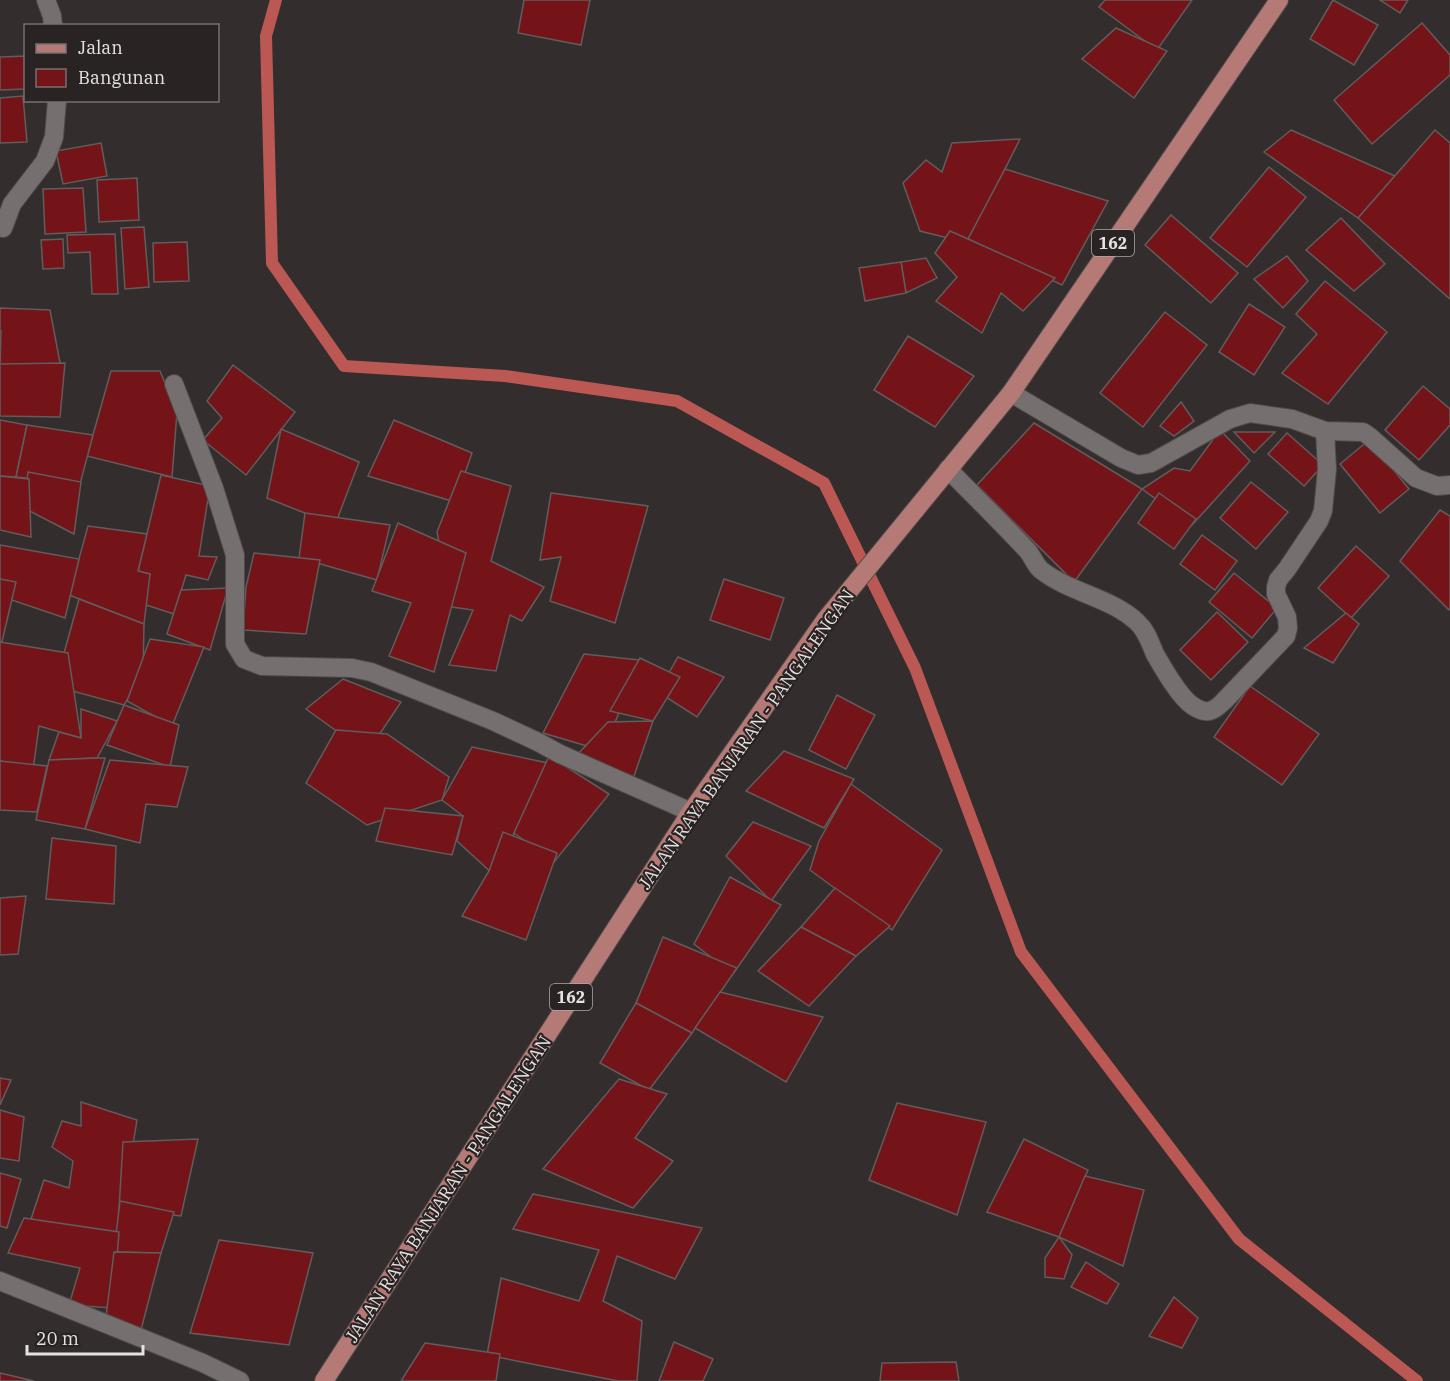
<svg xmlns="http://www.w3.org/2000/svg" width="1450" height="1381" viewBox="0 0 1450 1381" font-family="'IBM Plex Serif',serif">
<rect width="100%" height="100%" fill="#332e2d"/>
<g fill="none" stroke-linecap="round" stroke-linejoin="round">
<polyline stroke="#bb5853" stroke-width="12" points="276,0 266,36 272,263 344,366 505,376 677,401 824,483 915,668 1021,952 1239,1239 1417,1381"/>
</g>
<g fill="#741418" stroke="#625c5c" stroke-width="1.5">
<polygon points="524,0 590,0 581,45 518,33"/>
<polygon points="1105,0 1192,0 1157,50 1099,7"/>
<polygon points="1333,0 1378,25 1354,65 1310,39"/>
<polygon points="1380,0 1408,0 1400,13"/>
<polygon points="1422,23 1450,55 1450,75 1372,144 1334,100"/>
<polygon points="1116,28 1167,51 1134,98 1082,59"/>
<polygon points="26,56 26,89 0,90 0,57"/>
<polygon points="23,96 27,142 0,143 0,98"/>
<polygon points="1291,130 1395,176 1358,218 1264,152"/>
<polygon points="1435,130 1450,143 1450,299 1358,218"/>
<polygon points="1020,139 968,243 920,231 903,183 926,160 942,172 952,143"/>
<polygon points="101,143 107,176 63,184 56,151"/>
<polygon points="1269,167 1306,197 1247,267 1210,238"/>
<polygon points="1005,169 1108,201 1062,285 968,239"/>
<polygon points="137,178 139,220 99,222 97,180"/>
<polygon points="83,188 86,232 45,234 43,189"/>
<polygon points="1171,215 1238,273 1211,303 1145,245"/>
<polygon points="1341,218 1385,264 1354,291 1306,250"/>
<polygon points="144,227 149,287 125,289 121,228"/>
<polygon points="950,231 968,239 1055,278 1023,311 1001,293 982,333 936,301 957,277 935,253"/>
<polygon points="115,234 118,294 92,294 90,252 68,253 67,235"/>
<polygon points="63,239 64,268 43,269 41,240"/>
<polygon points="187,242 189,281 154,282 153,243"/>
<polygon points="1287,256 1308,281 1283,308 1254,279"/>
<polygon points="926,258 937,278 906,293 901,262"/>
<polygon points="901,262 906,293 865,301 859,268"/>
<polygon points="1325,281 1387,332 1328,404 1282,373 1317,334 1296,314"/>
<polygon points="1249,304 1285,327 1254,375 1219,352"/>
<polygon points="0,308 50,310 61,368 0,368 1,331 0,331"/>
<polygon points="1165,312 1207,345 1143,427 1100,393"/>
<polygon points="908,336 974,376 935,427 874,390"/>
<polygon points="65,363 60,417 0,416 0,364"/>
<polygon points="233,365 295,412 246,475 203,440 222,418 207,401"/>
<polygon points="111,371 160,371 177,412 172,477 87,456"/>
<polygon points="1423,386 1450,409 1450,425 1419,460 1385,430"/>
<polygon points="1181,402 1194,421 1174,436 1160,426"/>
<polygon points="0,420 27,425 16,477 0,476"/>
<polygon points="394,420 472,453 455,502 368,476"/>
<polygon points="1034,423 1142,489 1074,582 977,485"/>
<polygon points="27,425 93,435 80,484 16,477"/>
<polygon points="281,429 359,462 335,525 267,498"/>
<polygon points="1220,430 1250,461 1192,525 1142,489 1174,468 1190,471"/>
<polygon points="1234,432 1275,432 1254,453"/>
<polygon points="1287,433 1323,465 1304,486 1268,454"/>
<polygon points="1369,440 1409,489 1380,513 1340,464"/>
<polygon points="461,471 511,486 491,561 544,587 522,621 510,615 496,671 449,665 473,610 452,607 437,532"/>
<polygon points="28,472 81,482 74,534 24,508"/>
<polygon points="161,475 210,486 199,556 217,557 208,580 186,575 174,614 143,604 150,574 138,571"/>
<polygon points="0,476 29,479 31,537 0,530"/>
<polygon points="1251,482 1288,512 1256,549 1220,518"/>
<polygon points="551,493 648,506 615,623 550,601 561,557 540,560"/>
<polygon points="1159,493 1196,519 1174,549 1138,523"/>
<polygon points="1440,510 1450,516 1450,608 1449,610 1400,561"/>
<polygon points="305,513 390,525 377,580 299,558"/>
<polygon points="398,523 466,553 434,672 389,656 411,603 372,591"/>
<polygon points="88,526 147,534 138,571 150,574 144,624 69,595"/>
<polygon points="1202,535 1237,561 1215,590 1180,564"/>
<polygon points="0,545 79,559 65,618 0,596"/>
<polygon points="1356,546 1389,576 1351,618 1318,588"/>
<polygon points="254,553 320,560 306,634 243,630 246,587"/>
<polygon points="1234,573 1277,608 1252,638 1209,602"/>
<polygon points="0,579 16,582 0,650"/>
<polygon points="724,579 784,598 770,640 710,620"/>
<polygon points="228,588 210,650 167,634 181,590"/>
<polygon points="79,599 144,624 143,675 124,705 61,688 64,653"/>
<polygon points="1217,612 1248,642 1211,680 1180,650"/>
<polygon points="1346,613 1359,624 1333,663 1304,648"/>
<polygon points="150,639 204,647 172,726 127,701"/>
<polygon points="0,642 68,653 81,738 39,726 33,770 0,761"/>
<polygon points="584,654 639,660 640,658 604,751 543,733"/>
<polygon points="678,657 724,677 697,717 658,692"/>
<polygon points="640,658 680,677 653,721 610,711"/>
<polygon points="343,679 401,702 367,753 306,709"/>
<polygon points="1250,686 1319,734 1282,785 1214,737"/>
<polygon points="837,695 875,715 846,769 809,750"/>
<polygon points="124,705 179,725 170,767 107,745"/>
<polygon points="81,709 117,721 97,758 49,760 59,732 81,738"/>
<polygon points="653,721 633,779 575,757 608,722"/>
<polygon points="336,730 387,734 449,777 442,800 367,825 306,783"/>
<polygon points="472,747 548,763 494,875 457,841 463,816 442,800"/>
<polygon points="784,751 854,779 824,828 746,791"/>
<polygon points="549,756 609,794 554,862 514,833"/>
<polygon points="97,758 105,758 85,829 36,820 49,760"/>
<polygon points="110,760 188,767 177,807 146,804 140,843 85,829"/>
<polygon points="0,761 47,766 37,812 0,810"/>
<polygon points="851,784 942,850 892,930 810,870 819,841"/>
<polygon points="385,808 463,816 452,855 376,841"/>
<polygon points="753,822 811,846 771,901 726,856"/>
<polygon points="503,832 557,853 526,940 462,916 489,871"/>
<polygon points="52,838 116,846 114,904 46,899"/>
<polygon points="730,877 781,905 733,974 694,944"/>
<polygon points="835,888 890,926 856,956 801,927"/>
<polygon points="26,896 18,954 0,955 0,898"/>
<polygon points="801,927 856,956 809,1006 758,971"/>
<polygon points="663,937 737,968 692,1033 636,1003"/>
<polygon points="720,992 823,1017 786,1082 695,1028"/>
<polygon points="636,1003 692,1033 649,1090 600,1063"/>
<polygon points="0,1078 11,1080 0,1105"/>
<polygon points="619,1079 667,1094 635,1138 673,1161 633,1208 543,1169"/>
<polygon points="81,1102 137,1120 117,1241 31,1219 44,1180 69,1188 73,1161 52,1147 62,1121 81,1126"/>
<polygon points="897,1103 986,1122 957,1215 869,1180"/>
<polygon points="0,1110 24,1117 19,1161 0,1158"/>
<polygon points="198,1139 181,1216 119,1209 123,1142"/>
<polygon points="1024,1139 1088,1170 1059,1237 987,1212"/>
<polygon points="0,1173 21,1179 7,1228 0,1226"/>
<polygon points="1085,1176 1144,1190 1123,1266 1059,1237"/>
<polygon points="533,1194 702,1228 675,1279 617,1256 603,1301 642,1321 637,1381 618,1381 487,1355 501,1278 579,1301 599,1250 513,1229"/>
<polygon points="120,1201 174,1212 161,1253 114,1252"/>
<polygon points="24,1218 119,1232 113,1308 69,1305 80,1268 8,1253"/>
<polygon points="1059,1237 1072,1255 1064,1279 1045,1277 1045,1258"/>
<polygon points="219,1240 313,1253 289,1345 190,1333"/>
<polygon points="114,1252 161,1253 141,1330 106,1317"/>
<polygon points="1086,1262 1119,1284 1107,1304 1071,1287"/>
<polygon points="1174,1297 1198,1318 1182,1348 1149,1336"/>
<polygon points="674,1342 713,1359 703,1381 659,1381"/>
<polygon points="425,1343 500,1354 496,1381 401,1381"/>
<polygon points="956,1362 959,1381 880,1381 882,1363"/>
<polygon points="0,1373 34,1381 0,1381"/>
</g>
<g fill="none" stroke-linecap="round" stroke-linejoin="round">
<defs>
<g id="minor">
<polyline points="46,0 52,16 53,26"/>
<polyline points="3,228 12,204 45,161 54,137 57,100"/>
<polyline points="174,384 214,488 235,555 235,644 244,659 262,666 352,668 371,672 493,721 538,742 560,754 691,812"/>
<polyline points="1011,393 1121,458 1138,465 1151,463 1230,419 1250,413 1292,419 1325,431 1363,432 1369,436 1416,478 1437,486 1450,485"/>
<path d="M948 469C973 495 1000 521 1025 548 1032 554 1034 564 1041 570 1070 593 1110 597 1137 622 1147 631 1150 643 1155 654 1163 668 1180 698 1193 706 1207 715 1213 712 1224 701L1286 636 1288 628 1287 617 1276 594V587L1278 580 1287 569 1319 521 1323 511 1327 469 1325 431"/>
<polyline points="0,1281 203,1363 240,1381"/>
</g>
<polyline id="major" points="324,1381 691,812 826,619 1011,393 1279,0"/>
</defs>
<use href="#minor" stroke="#4f4b4a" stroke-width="20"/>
<use href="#major" stroke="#4f4b4a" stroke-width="20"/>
<use href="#minor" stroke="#75706f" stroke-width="18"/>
<use href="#major" stroke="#b67a76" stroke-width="18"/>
</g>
<g text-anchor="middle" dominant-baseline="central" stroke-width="4.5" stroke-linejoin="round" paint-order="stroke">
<g fill="#292423" stroke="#ada9a9" stroke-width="1.5">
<rect x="1092" y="230" width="42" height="26" rx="4.5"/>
<rect x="550" y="984" width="42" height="26" rx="4.5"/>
</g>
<g font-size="16" font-weight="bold" fill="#e5e2e2">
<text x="1113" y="243">162</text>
<text x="571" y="997">162</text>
</g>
<g font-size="18" fill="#e5e2e2" stroke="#292423">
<text transform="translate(746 739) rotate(-55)">JALAN RAYA BANJARAN - PANGALENGAN</text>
<text transform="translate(448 1189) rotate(-57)">JALAN RAYA BANJARAN - PANGALENGAN</text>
</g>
</g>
<rect x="24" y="24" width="195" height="78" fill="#292423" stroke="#74706f" stroke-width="1.5"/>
<rect x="36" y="44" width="30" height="9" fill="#b67a76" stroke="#74706f" stroke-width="1.5"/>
<text x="78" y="54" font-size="18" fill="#e5e2e2">Jalan</text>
<rect x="36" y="69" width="30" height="18" fill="#741418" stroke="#74706f" stroke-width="1.5"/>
<text x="78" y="84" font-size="18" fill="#e5e2e2">Bangunan</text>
<path d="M27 1345v9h116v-9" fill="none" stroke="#e5e2e2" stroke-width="3"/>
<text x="36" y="1345" font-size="18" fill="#e5e2e2" stroke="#292423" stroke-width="4.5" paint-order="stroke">20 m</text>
</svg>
